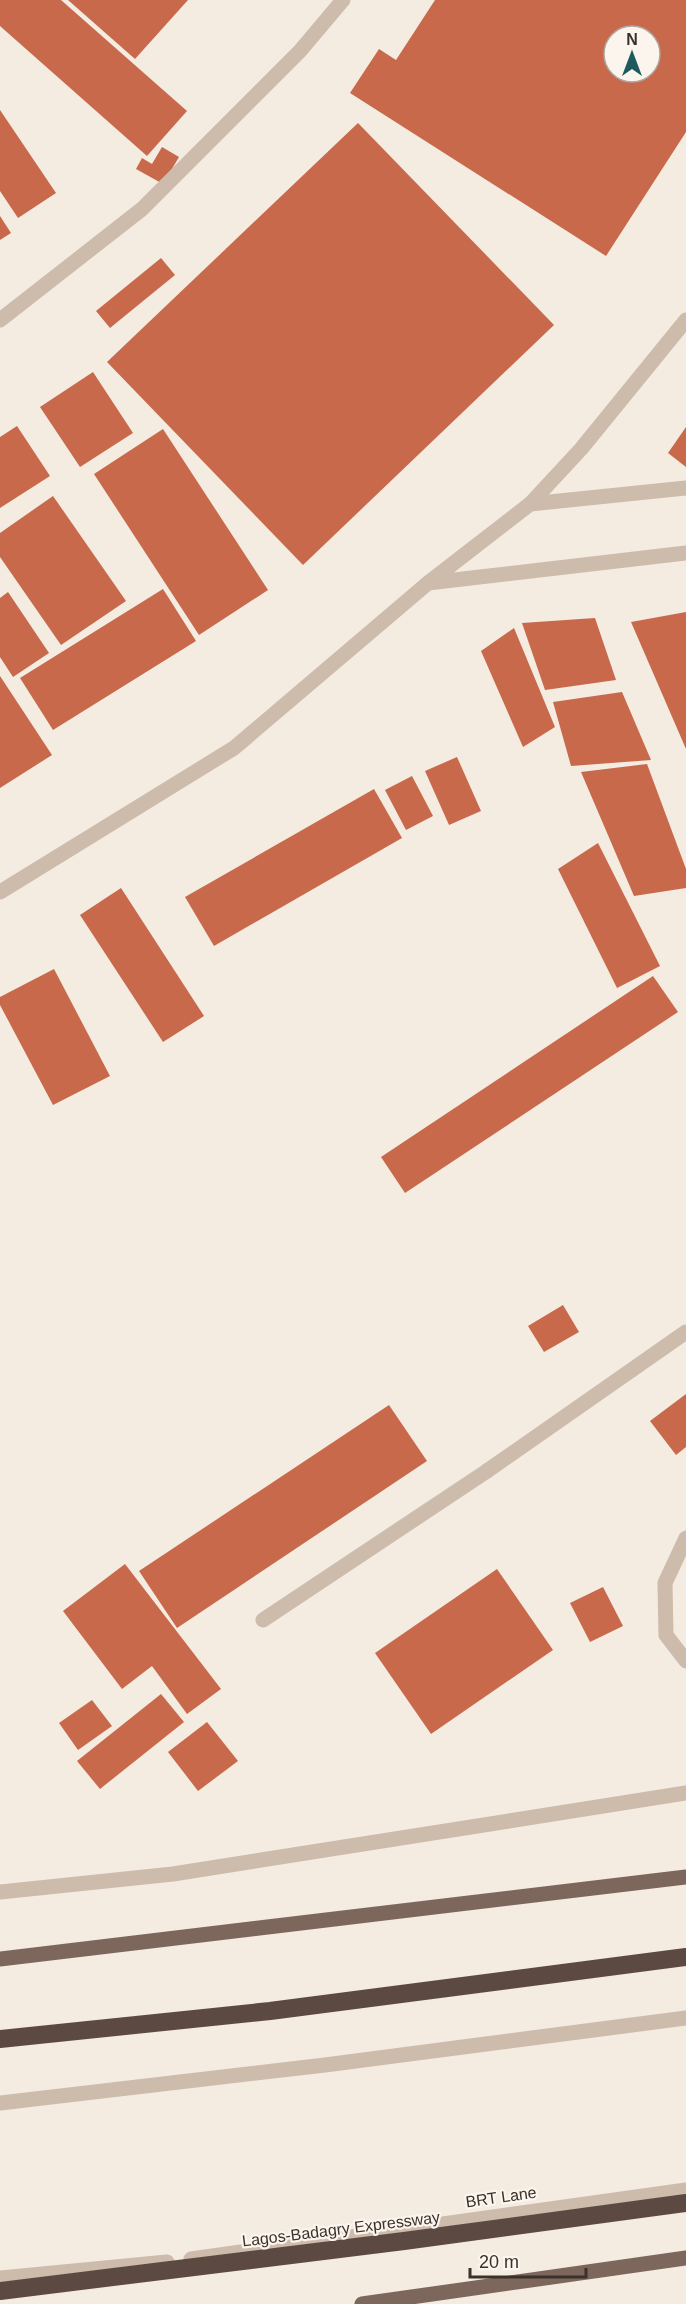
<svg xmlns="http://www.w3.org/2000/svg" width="686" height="2304" viewBox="0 0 686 2304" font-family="Helvetica,sans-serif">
<rect width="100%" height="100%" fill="#f4ebe1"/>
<g fill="#c8694b" fill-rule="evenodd">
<polygon points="0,0 61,0 187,111 147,156 0,26"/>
<polygon points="68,0 188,0 135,59"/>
<path d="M435 0H686V132L606 256 350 93 379 49 396 60ZM614 36H650V72H614Z"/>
<polygon points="0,110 56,193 18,218 0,191"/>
<polygon points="358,123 554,325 303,565 107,362"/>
<polygon points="162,147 179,157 163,184 136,169 142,158 152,164"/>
<polygon points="0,216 11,233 0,240"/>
<polygon points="161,258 175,275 110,328 96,311"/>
<polygon points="93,372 133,433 80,467 40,407"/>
<polygon points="17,426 50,476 0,508 0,437"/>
<polygon points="686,427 686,467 668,453"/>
<polygon points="163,429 268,590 199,635 94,474"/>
<polygon points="53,496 126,601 61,645 0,557 0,533"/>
<polygon points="163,589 196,641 53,730 20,678"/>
<polygon points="8,592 49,653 13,677 0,657 0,598"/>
<polygon points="686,612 686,749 631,622"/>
<polygon points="595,618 616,680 545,690 522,623"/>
<polygon points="514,628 555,727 523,747 481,651"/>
<polygon points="0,676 52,755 0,788"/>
<polygon points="622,692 651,760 571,766 553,702"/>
<polygon points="457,757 481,811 449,825 425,771"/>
<polygon points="647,764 686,869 686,888 634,896 581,772"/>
<polygon points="412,776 433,816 406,830 385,790"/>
<polygon points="374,789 402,838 214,946 185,897"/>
<polygon points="598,843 660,966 617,988 558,869"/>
<polygon points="121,888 204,1016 163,1042 80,915"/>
<polygon points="54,969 110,1076 53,1105 0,1005 0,997"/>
<polygon points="653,976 678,1012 405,1193 381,1157"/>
<polygon points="563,1305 579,1332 544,1352 528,1326"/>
<polygon points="686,1394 686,1447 676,1455 650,1421"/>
<polygon points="389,1405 427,1461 177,1628 139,1571"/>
<polygon points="125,1564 221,1689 187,1714 152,1666 122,1689 63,1611"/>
<polygon points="497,1569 553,1650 431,1734 375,1653"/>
<polygon points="603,1587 623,1626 590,1642 570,1603"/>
<polygon points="161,1694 184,1722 100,1789 77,1761"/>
<polygon points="92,1700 112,1726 78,1750 59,1723"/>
<polygon points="207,1722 238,1761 198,1791 168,1752"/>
</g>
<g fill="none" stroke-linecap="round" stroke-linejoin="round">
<g stroke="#cdbbac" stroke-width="15">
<polyline points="686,1538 665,1583 666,1635 686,1661"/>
<polyline points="263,1620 487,1471"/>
<polyline points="0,1892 173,1874 686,1793"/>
<polyline points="0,2103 325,2065 686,2018"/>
<polyline points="191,2259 686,2190"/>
<polyline points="0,2278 167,2262"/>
</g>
<g stroke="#cdbbac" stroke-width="15">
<polyline points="0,320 142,209 300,51 343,0"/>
<polyline points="530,504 686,488"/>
<polyline points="428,583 686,553"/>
<polyline points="0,892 234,748 428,583 530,504 581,449 686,320"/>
<polyline points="487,1471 686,1332"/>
</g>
<g stroke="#7d675c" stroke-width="15">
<polyline points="0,1959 686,1877"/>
<polyline points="362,2304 686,2258"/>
</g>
<g stroke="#5c4a42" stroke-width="18">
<polyline points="0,2039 270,2011 686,1957"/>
<polyline points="0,2291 404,2241 686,2203"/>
</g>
</g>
<g text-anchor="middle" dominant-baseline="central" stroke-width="4.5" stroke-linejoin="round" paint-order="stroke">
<g font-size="16" fill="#3b302b" stroke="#fbf5ee">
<text transform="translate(501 2197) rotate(-8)">BRT Lane</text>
<text transform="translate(341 2229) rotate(-7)">Lagos-Badagry Expressway</text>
</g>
</g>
<g transform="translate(632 54)"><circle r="28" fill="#fbf5ee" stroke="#aea6a0" stroke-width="1.5"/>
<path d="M0-4.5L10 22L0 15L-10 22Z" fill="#1f5a5e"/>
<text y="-9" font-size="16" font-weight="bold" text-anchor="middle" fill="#3b302b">N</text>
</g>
<path d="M470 2268v9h116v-9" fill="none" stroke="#3b302b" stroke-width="3"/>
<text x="479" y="2268" font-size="18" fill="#3b302b" stroke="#fbf5ee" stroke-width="4.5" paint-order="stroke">20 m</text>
</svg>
